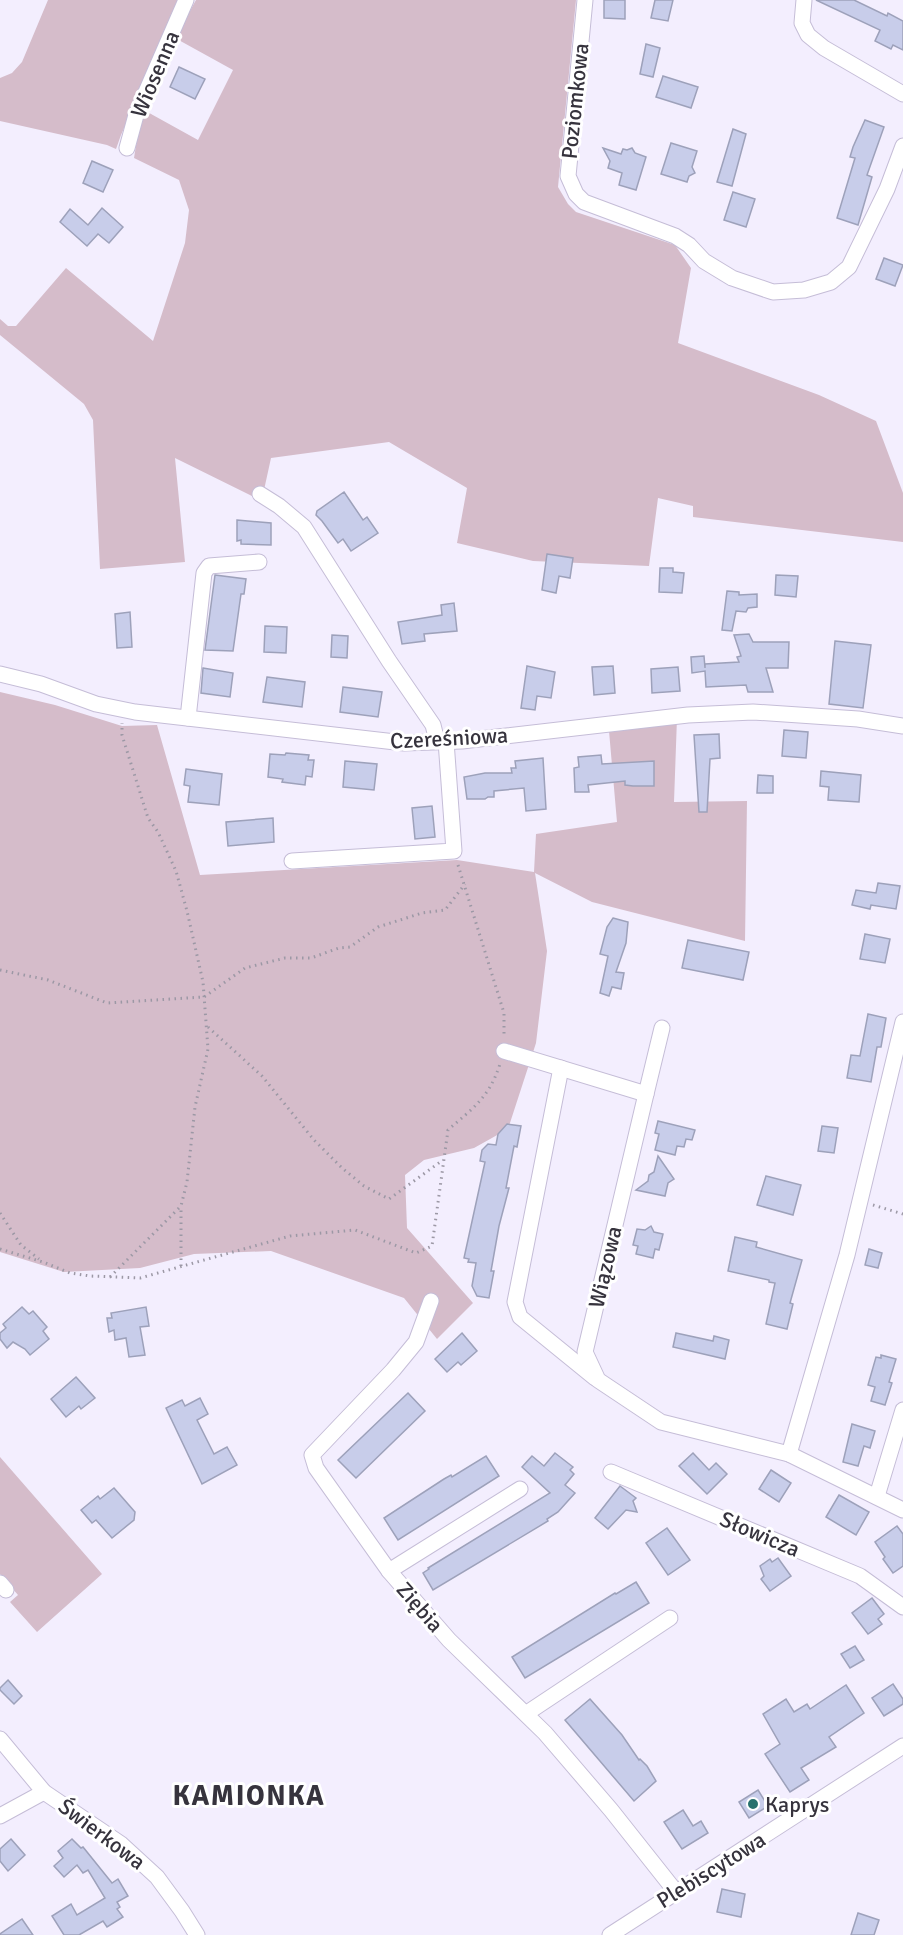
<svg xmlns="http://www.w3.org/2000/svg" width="903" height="1935" viewBox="0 0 903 1935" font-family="Signika,sans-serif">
<rect width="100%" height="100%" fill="#f3eefe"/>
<g fill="#d5bcca">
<polygon points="48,0 179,0 121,135 116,149 107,145 0,121 0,78 12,73 22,62"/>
<polygon points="196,0 576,0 558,187 568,204 576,212 675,245 691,268 678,343 819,395 876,421 903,493 903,542 693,517 693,506 658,498 649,566 533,561 457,543 467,488 389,442 271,458 264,490 254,497 175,458 185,562 100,569 93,420 84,404 0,335 0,319 8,326 16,326 66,268 153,341 185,243 189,210 179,180 134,158 142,109 198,140 233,70 175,38"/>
<polygon points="0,692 55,705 122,726 157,725 200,875 457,860 534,872 536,834 617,822 609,731 677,718 674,802 747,801 745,941 592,902 535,873 547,951 536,1043 508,1129 474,1148 424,1160 405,1175 407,1228 473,1303 437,1339 404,1298 271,1251 194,1254 140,1268 64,1272 0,1252"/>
<polygon points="0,1457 102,1574 37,1632 10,1602 18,1595 0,1574"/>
</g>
<g fill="#c8cdea" stroke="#9da1ba" stroke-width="1.5">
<polygon points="604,0 625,0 625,19 604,18"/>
<polygon points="655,0 673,0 668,21 651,18"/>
<polygon points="816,0 854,0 887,16 888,13 903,21 903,50 893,45 891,49 875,41 880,30"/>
<polygon points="646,44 660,48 653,77 640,74"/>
<polygon points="179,67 205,79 195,99 170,87"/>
<polygon points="663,76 698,87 691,108 656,97"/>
<polygon points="865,120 884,127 867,175 872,177 858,225 837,218 855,158 850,157 853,147"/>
<polygon points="733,129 746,134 732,186 717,182"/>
<polygon points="671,143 697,151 692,167 695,173 689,176 687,182 661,174"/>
<polygon points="603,148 621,154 623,149 627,150 632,148 635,153 646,157 636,190 619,185 622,173 608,168 610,161"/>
<polygon points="92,161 113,170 103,192 83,183"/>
<polygon points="733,192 755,199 746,227 724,220"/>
<polygon points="102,208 123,227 109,243 98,234 87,246 60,222 70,209 88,225"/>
<polygon points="884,258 903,265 895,286 876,279"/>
<polygon points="344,492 363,520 367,517 378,533 351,551 343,539 338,543 322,521 316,515 317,511"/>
<polygon points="237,520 271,523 271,545 241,544 241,540 237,541"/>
<polygon points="547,554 573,558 570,578 559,576 556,593 542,590"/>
<polygon points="660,568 673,568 673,572 684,573 682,593 659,592"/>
<polygon points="215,575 246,579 244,594 241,594 233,651 205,650"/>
<polygon points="776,575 798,576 796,597 775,595"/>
<polygon points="727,591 739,592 739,595 757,594 757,607 748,608 746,612 736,611 732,631 722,630"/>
<polygon points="454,603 457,631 424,634 425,641 402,644 398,622 442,615 441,605"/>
<polygon points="130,612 132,647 117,648 115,614"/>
<polygon points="265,626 287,627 286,653 264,652"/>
<polygon points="749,634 753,642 789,642 788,668 766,668 773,692 748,692 746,685 706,687 705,671 692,673 691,657 704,656 705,668 705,664 739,662 737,657 741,656 734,635"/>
<polygon points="332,635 348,636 347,658 331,657"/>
<polygon points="835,641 871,645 863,708 829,704"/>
<polygon points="527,666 555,672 551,698 537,696 535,710 521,708"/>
<polygon points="613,666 615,693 594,695 592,667"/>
<polygon points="678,667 680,691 652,693 651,669"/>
<polygon points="203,668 233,673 230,697 201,693"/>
<polygon points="267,677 305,682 302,707 263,702"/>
<polygon points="343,687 382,692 378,717 340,712"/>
<polygon points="784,730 808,732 806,758 782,756"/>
<polygon points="719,734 720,758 710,759 707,812 699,812 694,735"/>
<polygon points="286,753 309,755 308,760 314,760 312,777 306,776 305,785 282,782 283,779 268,777 270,754 285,755"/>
<polygon points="601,755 602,764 654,761 654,786 633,786 625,785 625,781 588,785 589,792 575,792 574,768 579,767 578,757"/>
<polygon points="543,758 546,809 526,811 524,788 494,791 494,797 488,797 485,799 467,799 464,777 485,773 512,773 511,768 516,768 515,761"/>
<polygon points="345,761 377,764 374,790 343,787"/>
<polygon points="186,769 222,774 219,805 188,802 190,786 184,785"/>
<polygon points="821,771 861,775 859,802 828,800 829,787 820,786"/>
<polygon points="758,775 773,776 773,793 757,793"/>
<polygon points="432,806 435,837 415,839 412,808"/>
<polygon points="273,818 274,842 228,846 226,822"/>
<polygon points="878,883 900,886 896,909 871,905 870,909 852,905 856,890 876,893"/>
<polygon points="613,918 628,922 626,943 616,972 624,973 621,989 612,987 609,996 600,993 608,956 600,954 607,927"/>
<polygon points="865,934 890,939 885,963 860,959"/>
<polygon points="688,940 749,952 743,980 682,968"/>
<polygon points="868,1014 886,1018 881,1047 877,1047 871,1082 847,1078 851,1055 860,1056"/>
<polygon points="658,1121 695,1130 692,1140 686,1139 684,1147 677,1146 675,1155 655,1150 659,1134 655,1133"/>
<polygon points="507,1124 521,1126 517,1147 514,1146 506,1188 509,1188 499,1226 491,1271 494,1271 489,1298 477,1296 472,1286 476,1263 468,1262 469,1259 464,1258 485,1162 480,1161 482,1150 488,1144 496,1145 498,1134"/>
<polygon points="822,1126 838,1128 834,1153 818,1151"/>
<polygon points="658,1156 674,1179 668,1183 665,1196 636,1190 648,1181 649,1175 654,1172"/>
<polygon points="766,1176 801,1185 793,1215 757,1205"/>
<polygon points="651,1226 654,1232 663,1234 659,1250 655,1249 653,1258 636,1254 638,1246 633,1245 637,1229 645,1230"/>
<polygon points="735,1237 757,1242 756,1247 802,1260 790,1303 793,1304 787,1329 766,1324 775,1283 769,1282 769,1280 728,1271"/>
<polygon points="869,1249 882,1253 878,1268 865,1265"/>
<polygon points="22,1307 29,1314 33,1311 47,1327 43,1331 49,1339 30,1355 25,1349 13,1342 7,1348 0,1339 0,1333 6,1328 3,1324"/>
<polygon points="146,1307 149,1326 140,1327 145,1355 129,1357 126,1338 115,1340 114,1330 109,1332 107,1318 112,1318 111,1313"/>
<polygon points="462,1333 477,1351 461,1365 458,1362 447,1372 435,1359"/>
<polygon points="676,1333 713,1341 714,1336 729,1340 725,1359 673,1347"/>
<polygon points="881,1355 896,1359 889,1382 892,1383 885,1405 871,1401 875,1387 868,1385 876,1357 881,1358"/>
<polygon points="76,1377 95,1398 81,1409 79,1406 66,1417 51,1399"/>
<polygon points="408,1393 425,1411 356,1478 338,1460"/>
<polygon points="200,1398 208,1414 197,1420 214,1454 227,1447 237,1465 202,1484 166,1408 182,1400 185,1406"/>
<polygon points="852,1424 875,1431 870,1448 864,1446 858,1466 843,1462"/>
<polygon points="555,1453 573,1467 570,1470 574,1474 565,1485 575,1493 558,1512 547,1519 548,1521 433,1590 423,1573 429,1569 428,1568 550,1493 522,1467 532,1456 544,1466"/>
<polygon points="693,1453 709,1470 716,1463 727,1474 707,1494 679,1466"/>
<polygon points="486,1456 499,1476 398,1540 384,1518 444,1479 451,1475 452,1477"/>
<polygon points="771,1470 791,1483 779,1502 759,1489"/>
<polygon points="620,1486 636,1498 633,1501 637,1512 626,1510 608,1529 595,1518"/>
<polygon points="114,1488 135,1512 134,1520 112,1538 96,1520 92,1523 81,1510 98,1496 100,1499"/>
<polygon points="839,1495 869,1512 856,1535 826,1517"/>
<polygon points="897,1526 903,1534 903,1566 893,1573 883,1559 885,1557 875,1542"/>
<polygon points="667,1528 690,1560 668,1575 646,1543"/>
<polygon points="778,1558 791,1576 770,1591 761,1579 764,1576 760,1566 770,1559 772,1562"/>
<polygon points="636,1582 649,1603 525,1678 512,1657 615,1593 616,1594"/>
<polygon points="872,1598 884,1614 878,1619 882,1624 868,1634 852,1613"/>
<polygon points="855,1646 864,1660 850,1668 841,1654"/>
<polygon points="8,1680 22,1696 14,1704 0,1690 0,1688"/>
<polygon points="893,1684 903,1699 903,1704 884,1716 872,1698"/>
<polygon points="846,1685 864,1713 829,1737 836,1747 801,1768 809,1780 790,1792 765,1754 780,1744 763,1714 786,1699 794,1712 807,1704 810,1709"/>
<polygon points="590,1699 622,1735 639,1760 640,1759 647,1766 656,1781 634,1801 565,1720"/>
<polygon points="758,1790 768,1806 749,1818 739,1802"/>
<polygon points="683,1810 693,1826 701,1821 708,1833 682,1849 664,1822"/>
<polygon points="11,1839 25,1855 8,1871 0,1861 0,1849"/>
<polygon points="72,1839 81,1848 83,1847 112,1883 118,1879 128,1896 117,1902 120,1907 117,1909 123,1917 107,1927 103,1921 79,1935 64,1935 52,1916 71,1904 77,1915 105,1898 88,1870 83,1873 77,1865 64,1877 54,1866 63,1858 58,1851"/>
<polygon points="722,1889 745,1894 741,1917 717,1912"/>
<polygon points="858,1913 879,1920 874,1935 851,1935"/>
<polygon points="22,1919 33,1935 0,1935 0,1934"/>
</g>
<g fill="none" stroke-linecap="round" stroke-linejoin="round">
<defs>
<g id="street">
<polyline points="585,0 568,176 576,194 584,202 675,236 689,245 704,261 732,278 773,292 804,290 831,282 849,267 887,189 903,146"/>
<polyline points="804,0 802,23 808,35 824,48 903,94"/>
<polyline points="127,148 136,115 186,0"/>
<polyline points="260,494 279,506 304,527 389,661 433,725 437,741"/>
<polyline points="0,674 41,684 96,704 135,712 404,743 462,741 688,715 753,712 858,719 903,726"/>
<polyline points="188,718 204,573 209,566 259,562"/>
<polyline points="292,861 454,851 446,741"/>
<polyline points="504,1051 646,1094 585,1352 598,1380 661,1422 789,1454 903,1510"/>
<polyline points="561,1068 515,1302 520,1317 595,1378"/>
<polyline points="646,1094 662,1028"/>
<polyline points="431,1301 416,1342 393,1370 312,1455 316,1468 389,1571 449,1640 545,1733 611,1810 676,1892"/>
<polyline points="789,1454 847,1255 903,1022"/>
<polyline points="611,1472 860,1576 903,1607"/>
<polyline points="877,1496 903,1410"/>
<polyline points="389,1571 520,1489"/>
<polyline points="0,1583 6,1590"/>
<polyline points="527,1713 670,1618"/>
<polyline points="0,1739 44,1792 121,1844 157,1877 182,1911 197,1935"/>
<polyline points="0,1816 44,1792"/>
<polyline points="610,1935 903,1746"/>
</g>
</defs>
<use href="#street" stroke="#c5bdd7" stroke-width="17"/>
<g stroke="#9c98a5" stroke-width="3" stroke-dasharray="1.5 4.5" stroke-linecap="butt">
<polyline points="458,865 504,1013 504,1037"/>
<polyline points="0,970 48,980 107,1003 204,997 245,968 285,958 311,958 339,948 350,947 378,927 422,913 445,910 465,884"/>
<polyline points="208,1027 262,1076 314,1140 342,1168 364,1186 389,1199 443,1160"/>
<polyline points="873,1205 903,1214"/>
<polyline points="0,1213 21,1245 39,1259"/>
<path d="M0 1249 43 1262 70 1273 90 1276 140 1278 290 1236 355 1230 416 1253 432 1246 448 1130C473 1108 489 1098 500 1064"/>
<polyline points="181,1266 181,1208"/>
<polyline points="110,1277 181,1206 187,1182 195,1107 208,1049 203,982 187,911 176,871 158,832 148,818 122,735 122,723"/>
</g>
<use href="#street" stroke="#fff" stroke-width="15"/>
</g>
<circle fill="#27716d" stroke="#fff" stroke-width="2" cx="753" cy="1804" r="6"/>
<g text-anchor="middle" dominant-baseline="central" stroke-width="6" stroke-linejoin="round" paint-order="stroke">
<g font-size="22" fill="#36333d" stroke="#fff">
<text transform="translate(155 74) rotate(-67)">Wiosenna</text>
<text transform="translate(575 101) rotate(-84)">Poziomkowa</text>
<text transform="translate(449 738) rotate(-3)">Czereśniowa</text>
<text transform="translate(605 1267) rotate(-77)">Wiązowa</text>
<text transform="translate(760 1534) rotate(23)">Słowicza</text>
<text transform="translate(420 1607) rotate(49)">Ziębia</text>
<text transform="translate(102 1834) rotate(37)">Świerkowa</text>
<text transform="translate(711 1870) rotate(-32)">Plebiscytowa</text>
</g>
<g font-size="22" fill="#36333d" stroke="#fff" text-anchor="start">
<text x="765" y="1804">Kaprys</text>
</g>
<g font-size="28" font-weight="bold" letter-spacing="1.5" fill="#36333d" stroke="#fff">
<text x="249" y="1796">KAMIONKA</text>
</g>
</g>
</svg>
